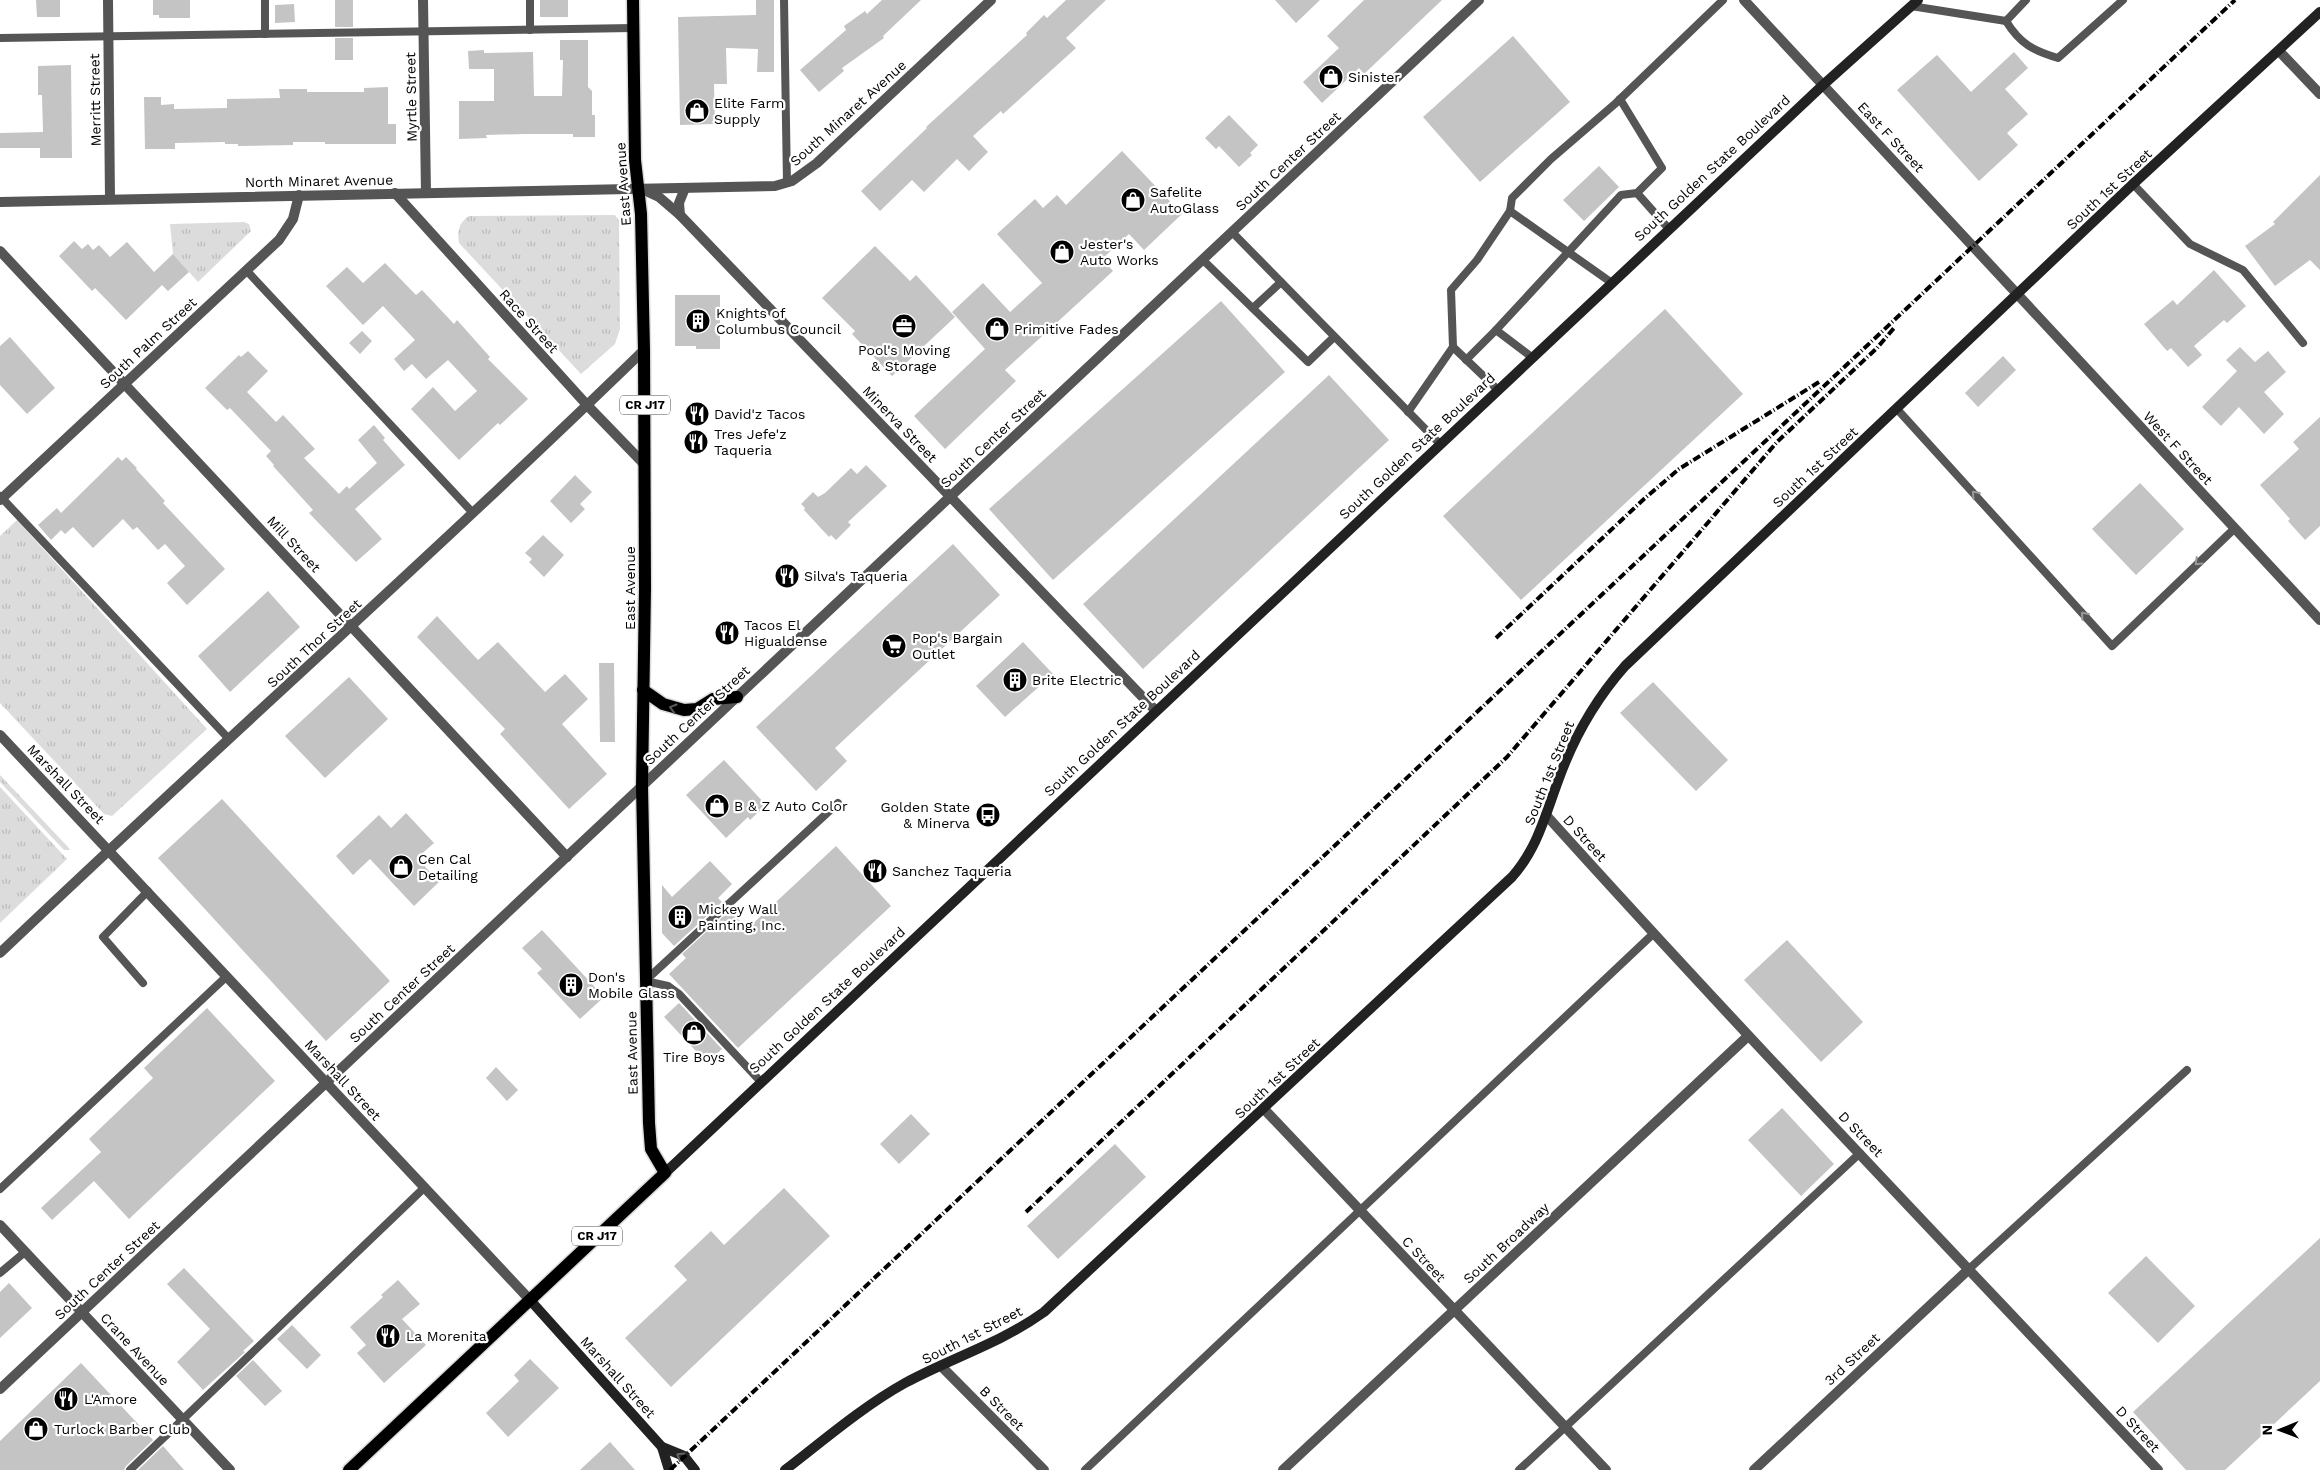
<svg xmlns="http://www.w3.org/2000/svg" width="2320" height="1470" viewBox="0 0 2320 1470" font-family="'Work Sans',sans-serif">
<defs>
<pattern id="grass-tufts" width="24" height="20" patternUnits="userSpaceOnUse" patternTransform="scale(1.25)"><rect width="24" height="20" fill="#dcdcdc"/><path d="M3 7l-1-3M5 7V3M7 7l1-3M15 17l-1-3M17 17v-4M19 17l1-3" fill="none" stroke="#bbb"/></pattern>
</defs>
<rect width="100%" height="100%" fill="#fff"/>
<g fill="url(#grass-tufts)">
<path d="M615 215 619 221 620 329 615 344 581 374 459 243C457 232 459 222 469 216Z"/>
<polygon points="244,222 249,224 251,231 198,282 173,254 170,224"/>
<polygon points="17,520 207,729 112,816 104,814 0,703 0,536"/>
<polygon points="0,775 68,847 70,850 64,850 0,782"/>
<polygon points="0,787 67,859 0,923"/>
</g>
<g fill="#c4c4c4">
<polygon points="36,0 60,0 60,17 37,17"/>
<polygon points="153,0 190,0 190,18 159,18 159,15 153,15"/>
<rect x="335" y="0" width="18" height="27"/>
<rect x="540" y="0" width="28" height="17"/>
<polygon points="756,0 774,0 774,72 757,72 758,49 726,48 727,84 714,84 715,124 680,125 678,17 756,15"/>
<polygon points="882,0 921,0 883,36 884,38 842,68 844,71 819,92 800,70 846,30 844,26 865,11 867,14"/>
<polygon points="1066,0 1106,0 1066,38 1076,48 1003,114 1001,111 973,136 988,152 969,171 957,159 924,192 912,180 880,211 861,191 927,128 926,127 1027,35 1026,33 1044,15 1047,18"/>
<polygon points="1275,0 1320,0 1296,23"/>
<polygon points="1364,0 1442,0 1364,74 1359,68 1322,103 1303,82 1339,48 1327,36"/>
<polygon points="294,4 295,22 275,23 275,5"/>
<polygon points="1513,36 1570,102 1480,182 1423,117"/>
<rect x="335" y="38" width="18" height="22"/>
<polygon points="560,40 588,40 588,87 592,91 592,115 595,115 595,137 573,137 573,134 523,134 486,135 487,138 459,139 459,101 494,101 494,69 469,69 468,51 484,50 484,53 533,52 534,96 562,96 563,60 560,60"/>
<polygon points="2014,52 2028,68 2005,89 2028,114 2007,133 2018,145 1979,181 1897,90 1937,55 1971,92"/>
<polygon points="71,65 72,158 40,158 40,148 0,148 0,133 43,132 42,95 38,95 38,66"/>
<polygon points="388,87 388,124 396,124 396,144 325,144 325,142 293,142 293,145 238,146 238,144 225,144 225,142 175,143 175,149 145,149 144,97 161,97 161,105 174,104 174,109 227,108 227,99 280,98 279,89 307,89 307,92 364,92 364,88"/>
<polygon points="1229,115 1258,145 1250,153 1252,155 1239,167 1219,146 1216,149 1205,138"/>
<polygon points="1122,151 1182,214 1144,250 1129,234 1102,259 1113,271 1005,370 1016,381 945,449 914,416 985,349 952,312 983,283 1010,312 1042,283 997,234 1035,199 1043,208 1057,195 1066,205"/>
<polygon points="1599,166 1619,187 1584,221 1563,200"/>
<polygon points="2320,175 2320,270 2310,260 2275,286 2245,246 2275,224 2273,222"/>
<polygon points="74,241 82,249 88,244 93,250 99,245 110,257 127,242 154,272 173,254 189,272 168,291 162,285 126,320 95,288 92,291 59,256"/>
<polygon points="875,246 910,281 916,275 955,317 892,376 852,334 855,331 822,298"/>
<polygon points="385,263 416,295 422,290 454,324 457,320 490,357 488,359 528,399 500,425 498,423 459,460 411,409 433,387 455,411 477,391 448,360 426,379 412,364 404,371 394,359 415,340 383,306 363,325 326,286 347,267 363,283"/>
<polygon points="2214,270 2246,306 2227,323 2224,320 2194,346 2202,355 2188,367 2171,348 2167,351 2144,324 2173,300 2177,305"/>
<polygon points="675,295 720,295 720,349 696,349 696,346 675,346"/>
<polygon points="1221,301 1285,372 1053,580 989,509"/>
<polygon points="1665,309 1743,394 1521,600 1443,516"/>
<polygon points="362,331 372,341 360,354 349,343"/>
<polygon points="10,337 55,388 27,414 0,385 0,346"/>
<polygon points="2240,347 2255,362 2268,351 2286,372 2264,392 2284,414 2264,434 2239,407 2221,426 2202,407 2237,371 2226,360"/>
<polygon points="248,351 268,371 247,392 276,422 283,415 315,449 304,458 339,494 347,486 349,489 377,463 358,440 374,425 385,438 383,440 405,465 355,509 382,539 356,562 309,513 313,510 273,466 274,465 266,456 271,451 230,408 227,410 205,388 239,355 241,357"/>
<polygon points="2003,356 2016,370 1978,407 1965,393"/>
<polygon points="1329,375 1389,440 1143,669 1083,604"/>
<polygon points="2320,417 2320,526 2305,540 2288,521 2290,519 2260,485 2299,449 2293,442"/>
<polygon points="118,457 122,461 126,457 137,468 136,469 165,501 163,503 225,569 187,605 167,583 185,566 165,544 158,550 137,527 133,530 123,519 93,548 73,527 65,534 61,530 51,540 38,525 57,508 61,513"/>
<polygon points="866,465 887,486 848,522 851,525 836,540 831,535 829,537 804,510 805,508 801,504 813,492 818,497 825,493 851,468 857,474"/>
<polygon points="575,475 592,492 580,504 585,509 571,523 550,501"/>
<polygon points="2140,483 2184,529 2136,575 2092,529"/>
<polygon points="543,535 564,555 544,577 529,562 532,559 525,553"/>
<polygon points="953,544 1000,595 835,748 847,761 816,791 756,727"/>
<polygon points="268,591 300,627 230,692 198,656"/>
<polygon points="437,616 478,660 498,642 545,692 565,674 588,699 562,724 607,774 569,809 500,734 505,729 417,637"/>
<polygon points="1023,642 1053,674 1005,717 976,686"/>
<polygon points="599,663 614,663 615,742 600,742"/>
<polygon points="349,677 388,719 325,778 285,736"/>
<polygon points="1653,682 1728,760 1696,791 1620,713"/>
<polygon points="724,760 766,805 750,820 748,817 726,838 686,795"/>
<polygon points="222,799 390,981 326,1041 158,858"/>
<polygon points="406,813 434,843 417,858 439,882 414,906 370,859 353,875 336,856 379,815 391,828"/>
<polygon points="836,846 891,906 738,1048 669,974 686,958 682,954 730,910 747,929"/>
<polygon points="710,861 732,884 718,898 722,902 674,946 662,933 662,885 672,897"/>
<polygon points="542,930 604,997 580,1019 537,973 542,969 522,948"/>
<polygon points="1787,940 1863,1022 1821,1062 1744,980"/>
<polygon points="679,1003 722,1049 707,1063 664,1017"/>
<polygon points="207,1008 275,1081 129,1219 94,1181 52,1220 41,1208 101,1152 89,1139 153,1078 144,1068"/>
<polygon points="496,1067 518,1090 507,1101 486,1078"/>
<polygon points="1782,1108 1834,1164 1801,1196 1748,1140"/>
<polygon points="911,1114 930,1134 899,1164 880,1144"/>
<polygon points="1115,1144 1146,1177 1058,1259 1027,1226"/>
<polygon points="784,1188 830,1236 671,1387 625,1338 687,1280 674,1266 711,1231 724,1245"/>
<polygon points="2320,1238 2320,1381 2225,1470 2186,1470 2133,1412"/>
<polygon points="2146,1256 2195,1306 2158,1343 2108,1293"/>
<polygon points="184,1268 254,1341 243,1351 245,1352 203,1390 177,1362 210,1329 167,1284"/>
<polygon points="398,1280 420,1304 402,1319 426,1345 384,1383 357,1353 366,1345 350,1327 383,1297 381,1295"/>
<polygon points="9,1283 32,1308 0,1338 0,1292"/>
<polygon points="292,1325 321,1355 307,1369 277,1339"/>
<polygon points="530,1359 559,1388 508,1437 486,1413 519,1381 514,1375"/>
<polygon points="253,1360 282,1391 265,1406 236,1376"/>
<polygon points="81,1363 153,1440 126,1466 124,1470 0,1470 0,1441"/>
<polygon points="610,1442 635,1470 580,1470"/>
<polygon points="163,1446 184,1470 138,1470"/>
</g>
<g fill="none" stroke-linecap="round" stroke-linejoin="round">
<defs>
<g id="primary">
<polyline points="643,690 663,704 684,710 697,709 713,699 737,697"/>
<polyline points="349,1470 665,1173 651,1149 649,1123 642,786 645,588 644,350 641,214 635,160 633,0"/>
</g>
</defs>
<use href="#primary" stroke="#dbdbdb" stroke-width="15"/>
<g stroke="#555" stroke-width="8">
<polyline points="265,0 265,34"/>
<polyline points="530,0 530,30"/>
<polyline points="784,0 787,183"/>
<polyline points="1911,6 2006,21"/>
<path d="M2006 21C2020 44 2034 51 2058 58L2123 0"/>
<polyline points="2006,21 2026,0"/>
<polyline points="0,38 633,28"/>
<polyline points="1620,99 1662,168 1637,193 1669,229"/>
<polyline points="2133,184 2190,244 2243,270 2303,343"/>
<polyline points="1510,211 1512,198 1551,159 1616,103 1723,0"/>
<polyline points="1232,232 1440,444"/>
<polyline points="1203,260 1308,362 1334,337"/>
<polyline points="246,270 473,513"/>
<polyline points="1253,308 1281,282"/>
<polyline points="1496,330 1621,195 1637,193"/>
<polyline points="1453,347 1498,390"/>
<polyline points="1466,360 1496,330 1533,358"/>
<polyline points="1897,409 2112,646 2234,529"/>
<polyline points="1408,412 1453,347 1451,290 1477,260 1510,211 1612,283"/>
<polyline points="0,496 229,739"/>
<polyline points="645,981 838,803"/>
<polyline points="645,981 668,986 679,994 761,1082"/>
<polyline points="143,983 103,937 148,891"/>
<polyline points="0,1189 227,976"/>
<polyline points="1969,1269 2187,1070"/>
<polyline points="0,1273 25,1252"/>
<polyline points="130,1470 425,1187"/>
<polyline points="1085,1470 1653,934"/>
<polyline points="1519,1470 1860,1153"/>
</g>
<g stroke="#555" stroke-width="10">
<polyline points="108,0 110,199"/>
<polyline points="423,0 426,193"/>
<polyline points="1744,0 2320,620"/>
<polyline points="2279,51 2320,94"/>
<polyline points="644,190 659,197 680,215 1156,711"/>
<polyline points="395,193 587,405 645,465"/>
<polyline points="0,202 775,186 792,181 817,163 991,0"/>
<polyline points="680,215 679,203 685,188"/>
<polyline points="0,251 567,857"/>
<polyline points="0,500 279,240 293,219 299,195"/>
<polyline points="0,735 530,1300"/>
<path d="M1546 815C1746 1037 1953 1252 2158 1470"/>
<path d="M0 953C213 750 433 555 644 350"/>
<polyline points="1264,1109 1606,1470"/>
<polyline points="0,1225 230,1470"/>
<polyline points="941,1366 1044,1470"/>
<polyline points="0,1389 1479,0"/>
<polyline points="1283,1470 1747,1037"/>
<polyline points="1754,1470 1969,1269"/>
</g>
<g stroke="#222" stroke-width="10">
<polyline points="665,1173 1823,85 1918,0"/>
<polyline points="530,1300 662,1447 684,1456 695,1470"/>
<polyline points="662,1447 669,1470"/>
<path d="M785 1470C824 1440 862 1407 905 1383 951 1358 1001 1343 1044 1312L1512 877C1537 849 1545 816 1558 781 1573 739 1595 700 1625 666L2133 184 2320 12"/>
</g>
<use href="#primary" stroke="#000" stroke-width="12"/>
<g stroke="#000" stroke-width="4" stroke-dasharray="8 2.5 1 2.5" stroke-linecap="butt">
<polyline points="1496,638 1644,499 1679,469 1819,382"/>
<polyline points="1026,1212 1507,757 1777,442 1877,348 1894,328"/>
<polyline points="670,1470 2235,0"/>
</g>
</g>
<defs><path id="oneway-chevron" d="M-2-3.5L2.5 0L-2 3.5" fill="none" stroke-width="1.6" stroke-linecap="round" stroke-linejoin="round" transform="scale(1.25)"/></defs>
<g stroke="#999">
<use href="#oneway-chevron" transform="translate(1975 494) rotate(-132)"/>
<use href="#oneway-chevron" transform="translate(2198 562) rotate(136)"/>
<use href="#oneway-chevron" transform="translate(2084 615) rotate(-132)"/>
</g>
<use stroke="#595959" href="#oneway-chevron" transform="translate(673 708) rotate(-164)"/>
<use stroke="#646464" href="#oneway-chevron" transform="translate(680 1456) rotate(-148)"/>
<defs>
<symbol id="shop-disc" viewBox="-11 -11 22 22"><circle r="9.5" fill="#000" stroke="#fff"/><path d="M-5-2.5h2.3a2.7 3.5 0 0 1 5.4 0H5L5.5 6h-11ZM-1.5-2.5h3a1.5 2.3 0 0 0-3 0Z" fill="#fff"/></symbol>
<symbol id="building-disc" viewBox="-11 -11 22 22"><circle r="9.5" fill="#000" stroke="#fff"/><path d="M-4-6H4V6H1V3H-1V6H-4ZM-2.5-4.3h1.7v1.8h-1.7ZM.8-4.3h1.7v1.8H.8ZM-2.5-1h1.7V.8h-1.7ZM.8-1h1.7V.8H.8Z" fill="#fff"/></symbol>
<symbol id="office-disc" viewBox="-11 -11 22 22"><circle r="9.5" fill="#000" stroke="#fff"/><path d="M-6-3h4V-5.5h4V-3h4V5H-6ZM-1-4.5V-3h2v-1.5ZM-6 0V1H6V0Z" fill="#fff"/></symbol>
<symbol id="restaurant-disc" viewBox="-11 -11 22 22"><circle r="9.5" fill="#000" stroke="#fff"/><path d="M-5-6h1v4h1v-4h1v4h1v-4h1v5L-1.5 .5V6h-2V.5L-5-1ZM5-6V6H3V1.5H1.5Q1.5-4 5-6Z" fill="#fff"/></symbol>
<symbol id="supermarket-disc" viewBox="-11 -11 22 22"><circle r="9.5" fill="#000" stroke="#fff"/><path d="M-6-5.5h2.5l.6 2H6L4.5 2H-2.5L-4.4-4H-6ZM-1.5 3.2a1.3 1.3 0 1 0 .1 0ZM3 3.2a1.3 1.3 0 1 0 .1 0Z" fill="#fff"/></symbol>
<symbol id="bus-disc" viewBox="-11 -11 22 22"><circle r="9.5" fill="#000" stroke="#fff"/><path d="M-5-6H5V4H4V6H2V4H-2V6H-4V4H-5ZM-3.5-4V0h7V-4ZM-3.5 1.2v1.5H-2V1.2ZM2 1.2v1.5H3.5V1.2Z" fill="#fff"/></symbol>
</defs>
<g fill-rule="evenodd">
<use href="#shop-disc" x="1317" y="63" width="28" height="28"/>
<use href="#shop-disc" x="683" y="97" width="28" height="28"/>
<use href="#shop-disc" x="1119" y="186" width="28" height="28"/>
<use href="#shop-disc" x="1048" y="238" width="28" height="28"/>
<use href="#building-disc" x="684" y="307" width="28" height="28"/>
<use href="#office-disc" x="890" y="312" width="28" height="28"/>
<use href="#shop-disc" x="983" y="315" width="28" height="28"/>
<use href="#restaurant-disc" x="683" y="400" width="28" height="28"/>
<use href="#restaurant-disc" x="682" y="428" width="28" height="28"/>
<use href="#restaurant-disc" x="773" y="562" width="28" height="28"/>
<use href="#restaurant-disc" x="713" y="619" width="28" height="28"/>
<use href="#supermarket-disc" x="880" y="632" width="28" height="28"/>
<use href="#building-disc" x="1001" y="666" width="28" height="28"/>
<use href="#shop-disc" x="703" y="792" width="28" height="28"/>
<use href="#bus-disc" x="974" y="801" width="28" height="28"/>
<use href="#shop-disc" x="387" y="853" width="28" height="28"/>
<use href="#restaurant-disc" x="861" y="857" width="28" height="28"/>
<use href="#building-disc" x="666" y="903" width="28" height="28"/>
<use href="#building-disc" x="557" y="971" width="28" height="28"/>
<use href="#shop-disc" x="680" y="1019" width="28" height="28"/>
<use href="#restaurant-disc" x="374" y="1322" width="28" height="28"/>
<use href="#restaurant-disc" x="52" y="1385" width="28" height="28"/>
<use href="#shop-disc" x="22" y="1415" width="28" height="28"/>
</g>
<g text-anchor="middle" dominant-baseline="central" stroke-width="4.5" stroke-linejoin="round" paint-order="stroke">
<g fill="#fff" stroke="#4c4c4c" stroke-width="1">
<rect x="620" y="395.5" width="50" height="19" rx="4"/>
<rect x="572" y="1226.5" width="50" height="19" rx="4"/>
</g>
<g font-size="12" font-weight="bold" fill="#000">
<text x="645" y="405">CR J17</text>
<text x="597" y="1236">CR J17</text>
</g>
<g font-size="14" fill="#000" stroke="#fff" text-anchor="start">
<text x="1348" y="77">Sinister</text>
<text x="714" y="103">Elite Farm<tspan x="714" dy="16">Supply</tspan></text>
<text x="1150" y="192">Safelite<tspan x="1150" dy="16">AutoGlass</tspan></text>
<text x="1080" y="244">Jester's<tspan x="1080" dy="16">Auto Works</tspan></text>
<text x="716" y="313">Knights of<tspan x="716" dy="16">Columbus Council</tspan></text>
<text x="1014" y="329">Primitive Fades</text>
<text x="904" y="350" text-anchor="middle">Pool's Moving<tspan x="904" dy="16">&amp; Storage</tspan></text>
<text x="714" y="414">David'z Tacos</text>
<text x="714" y="434">Tres Jefe'z<tspan x="714" dy="16">Taqueria</tspan></text>
<text x="804" y="576">Silva's Taqueria</text>
<text x="744" y="625">Tacos El<tspan x="744" dy="16">Higualdense</tspan></text>
<text x="912" y="638">Pop's Bargain<tspan x="912" dy="16">Outlet</tspan></text>
<text x="1032" y="680">Brite Electric</text>
<text x="734" y="806">B &amp; Z Auto Color</text>
<text x="970" y="807" text-anchor="end">Golden State<tspan x="970" dy="16">&amp; Minerva</tspan></text>
<text x="418" y="859">Cen Cal<tspan x="418" dy="16">Detailing</tspan></text>
<text x="892" y="871">Sanchez Taqueria</text>
<text x="698" y="909">Mickey Wall<tspan x="698" dy="16">Painting, Inc.</tspan></text>
<text x="588" y="977">Don's<tspan x="588" dy="16">Mobile Glass</tspan></text>
<text x="694" y="1057" text-anchor="middle">Tire Boys</text>
<text x="406" y="1336">La Morenita</text>
<text x="84" y="1399">L'Amore</text>
<text x="54" y="1429">Turlock Barber Club</text>
</g>
<g font-size="14" fill="#000" stroke="#fff">
<text transform="translate(411 97) rotate(-91)">Myrtle Street</text>
<text transform="translate(95 100) rotate(-91)">Merritt Street</text>
<text transform="translate(848 113) rotate(-42)">South Minaret Avenue</text>
<text transform="translate(1891 137) rotate(47)">East F Street</text>
<text transform="translate(1288 161) rotate(-43)">South Center Street</text>
<text transform="translate(1712 168) rotate(-43)">South Golden State Boulevard</text>
<text transform="translate(319 181) rotate(-1)">North Minaret Avenue</text>
<text transform="translate(623 184) rotate(-94)">East Avenue</text>
<text transform="translate(2109 189) rotate(-43)">South 1st Street</text>
<text transform="translate(529 321) rotate(48)">Race Street</text>
<text transform="translate(148 343) rotate(-43)">South Palm Street</text>
<text transform="translate(900 424) rotate(46)">Minerva Street</text>
<text transform="translate(993 438) rotate(-43)">South Center Street</text>
<text transform="translate(1417 446) rotate(-43)">South Golden State Boulevard</text>
<text transform="translate(2178 448) rotate(47)">West F Street</text>
<text transform="translate(1815 467) rotate(-43)">South 1st Street</text>
<text transform="translate(294 544) rotate(47)">Mill Street</text>
<text transform="translate(630 588) rotate(-90)">East Avenue</text>
<text transform="translate(314 643) rotate(-43)">South Thor Street</text>
<text transform="translate(697 715) rotate(-43)">South Center Street</text>
<text transform="translate(1122 723) rotate(-43)">South Golden State Boulevard</text>
<text transform="translate(1549 773) rotate(-68)">South 1st Street</text>
<text transform="translate(66 784) rotate(46)">Marshall Street</text>
<text transform="translate(1585 838) rotate(48)">D Street</text>
<text transform="translate(402 993) rotate(-43)">South Center Street</text>
<text transform="translate(827 1000) rotate(-43)">South Golden State Boulevard</text>
<text transform="translate(632 1053) rotate(-91)">East Avenue</text>
<text transform="translate(1277 1078) rotate(-43)">South 1st Street</text>
<text transform="translate(343 1080) rotate(47)">Marshall Street</text>
<text transform="translate(1861 1134) rotate(46)">D Street</text>
<text transform="translate(1506 1243) rotate(-43)">South Broadway</text>
<text transform="translate(1424 1259) rotate(47)">C Street</text>
<text transform="translate(107 1270) rotate(-43)">South Center Street</text>
<text transform="translate(972 1335) rotate(-27)">South 1st Street</text>
<text transform="translate(135 1349) rotate(47)">Crane Avenue</text>
<text transform="translate(1852 1359) rotate(-43)">3rd Street</text>
<text transform="translate(618 1377) rotate(48)">Marshall Street</text>
<text transform="translate(1002 1408) rotate(45)">B Street</text>
<text transform="translate(2138 1429) rotate(47)">D Street</text>
</g>
</g>
<g transform="translate(2280 1430) rotate(269)" stroke="#ffffff" stroke-width="4" paint-order="stroke">
<path d="M0-4L9 19L0 12L-9 19Z" fill="#000000"/>
<text y="-8" font-size="14" font-weight="bold" text-anchor="middle" fill="#000000">N</text>
</g>
</svg>
